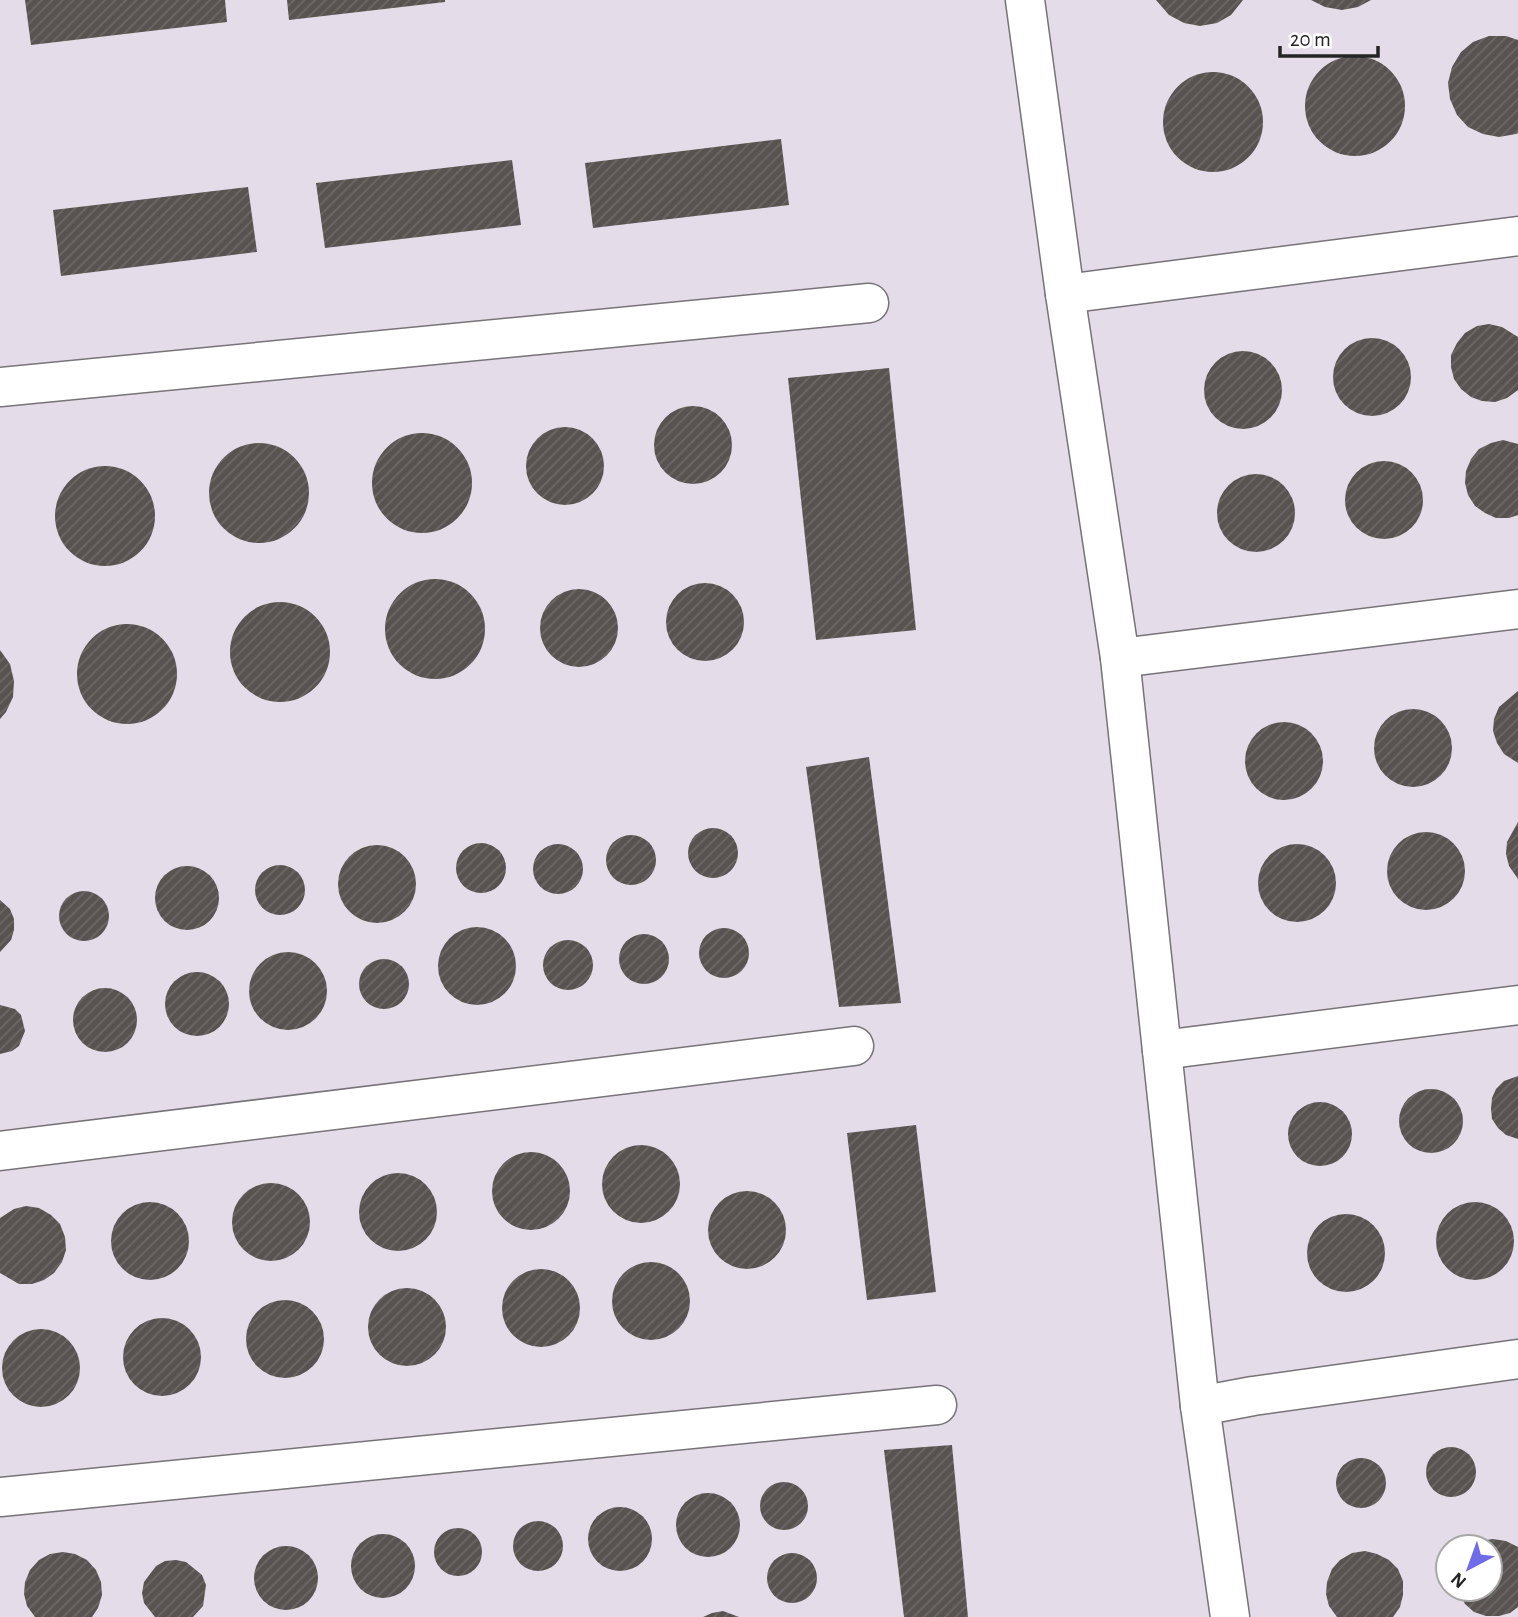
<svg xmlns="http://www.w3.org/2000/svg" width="1518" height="1617" viewBox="0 0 1518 1617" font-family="'Alegreya Sans',sans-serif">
<defs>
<pattern id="building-hatch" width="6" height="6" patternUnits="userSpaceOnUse" patternTransform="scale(1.75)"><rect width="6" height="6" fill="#585350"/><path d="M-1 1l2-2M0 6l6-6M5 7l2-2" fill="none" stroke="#6c6866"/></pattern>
</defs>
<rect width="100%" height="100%" fill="#eeeaf0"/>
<path fill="#e4dce8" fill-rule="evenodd" d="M0 0H1518V1617H0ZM1448 1547H1490V1589H1448Z"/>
<g fill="url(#building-hatch)">
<polygon points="25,0 225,0 227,22 31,45"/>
<polygon points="287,0 445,0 445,2 289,20"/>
<polygon points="1156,0 1243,0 1231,15 1217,23 1200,26 1184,23 1169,15"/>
<polygon points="1311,0 1371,0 1358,7 1342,10 1325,7"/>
<polygon points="1489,36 1506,36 1518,40 1518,133 1516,134 1499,137 1483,134 1468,127 1457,115 1450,99 1448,83 1452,67 1461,52 1473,42"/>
<circle cx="1355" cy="106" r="50"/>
<circle cx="1213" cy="122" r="50"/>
<polygon points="781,139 789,205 593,228 585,163"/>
<polygon points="512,160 521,225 325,248 316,183"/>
<polygon points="248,187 257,252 61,276 53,210"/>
<polygon points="1489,324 1502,327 1518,337 1518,390 1507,398 1495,402 1482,401 1471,397 1461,389 1454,379 1451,367 1451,355 1457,343 1465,333 1477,326"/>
<circle cx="1372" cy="377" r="39"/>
<circle cx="1243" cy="390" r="39"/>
<polygon points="889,368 916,630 816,640 788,378"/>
<circle cx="693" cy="445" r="39"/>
<circle cx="565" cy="466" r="39"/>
<circle cx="422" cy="483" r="50"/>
<polygon points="1503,440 1518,444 1518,515 1509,518 1496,518 1485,513 1475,506 1468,495 1465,483 1466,471 1471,459 1479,449 1491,443"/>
<circle cx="259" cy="493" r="50"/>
<circle cx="1384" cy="500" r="39"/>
<circle cx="105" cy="516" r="50"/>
<circle cx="1256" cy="513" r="39"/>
<circle cx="435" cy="629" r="50"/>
<circle cx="705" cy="622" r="39"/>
<circle cx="579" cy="628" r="39"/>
<circle cx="280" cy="652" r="50"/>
<circle cx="127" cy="674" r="50"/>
<polygon points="0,650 10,664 14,681 13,697 6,712 0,719"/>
<polygon points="1518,691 1518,763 1504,754 1497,743 1493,731 1494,719 1499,707"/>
<circle cx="1413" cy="748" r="39"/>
<circle cx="1284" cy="761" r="39"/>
<polygon points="869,757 901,1003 839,1007 806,767"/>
<polygon points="1518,822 1518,879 1509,866 1506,854 1507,842"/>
<circle cx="713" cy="853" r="25"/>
<circle cx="1426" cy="871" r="39"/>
<circle cx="631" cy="860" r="25"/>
<circle cx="481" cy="868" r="25"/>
<circle cx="1297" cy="883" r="39"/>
<circle cx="558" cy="869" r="25"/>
<circle cx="377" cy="884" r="39"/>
<circle cx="280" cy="890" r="25"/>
<circle cx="187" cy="898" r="32"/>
<circle cx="84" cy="916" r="25"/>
<polygon points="0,900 10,909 14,919 14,930 11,940 0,952"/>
<circle cx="477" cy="966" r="39"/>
<circle cx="724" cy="953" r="25"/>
<circle cx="644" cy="959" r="25"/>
<circle cx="568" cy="965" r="25"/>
<circle cx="288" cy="991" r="39"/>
<circle cx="384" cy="984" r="25"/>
<circle cx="197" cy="1004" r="32"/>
<circle cx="105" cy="1020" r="32"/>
<polygon points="0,1005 15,1009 21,1015 25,1031 19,1046 12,1051 0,1054"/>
<polygon points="1518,1076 1518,1139 1506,1135 1498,1128 1492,1119 1491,1109 1492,1098 1496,1089 1504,1081"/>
<circle cx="1431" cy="1121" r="32"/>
<circle cx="1320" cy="1134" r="32"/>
<polygon points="916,1125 936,1292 867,1300 847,1133"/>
<circle cx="641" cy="1184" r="39"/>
<circle cx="531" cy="1191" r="39"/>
<circle cx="398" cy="1212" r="39"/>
<circle cx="271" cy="1222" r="39"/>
<circle cx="747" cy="1230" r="39"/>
<circle cx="150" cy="1241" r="39"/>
<circle cx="1475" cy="1241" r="39"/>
<polygon points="26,1206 39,1208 51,1215 60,1224 65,1237 66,1250 62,1262 54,1273 44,1280 32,1284 19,1284 0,1273 0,1218 14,1209"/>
<circle cx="1346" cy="1253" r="39"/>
<circle cx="651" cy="1301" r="39"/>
<circle cx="541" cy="1308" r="39"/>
<circle cx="407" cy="1327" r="39"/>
<circle cx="285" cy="1339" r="39"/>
<circle cx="162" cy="1357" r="39"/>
<circle cx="41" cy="1368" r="39"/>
<polygon points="952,1445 968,1617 904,1617 884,1450"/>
<circle cx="1451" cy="1472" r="25"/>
<circle cx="1361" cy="1483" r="25"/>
<circle cx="784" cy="1506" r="24"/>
<circle cx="708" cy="1525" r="32"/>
<circle cx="620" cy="1539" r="32"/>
<circle cx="538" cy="1546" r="25"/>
<circle cx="458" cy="1552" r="24"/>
<circle cx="383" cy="1566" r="32"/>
<polygon points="1493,1539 1506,1541 1518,1547 1518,1607 1510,1613 1499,1616 1486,1616 1474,1612 1465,1604 1457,1589 1490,1589 1490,1547 1469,1547 1480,1541"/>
<circle cx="286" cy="1578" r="32"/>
<polygon points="1365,1551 1377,1554 1389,1560 1398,1569 1403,1581 1403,1595 1400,1607 1393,1617 1337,1617 1329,1606 1326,1594 1327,1582 1332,1569 1340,1560 1352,1553"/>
<polygon points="63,1552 75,1554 87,1560 96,1570 101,1582 102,1595 98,1608 92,1617 35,1617 27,1606 24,1594 25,1582 30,1570 39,1560 50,1554"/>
<circle cx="792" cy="1578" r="25"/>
<polygon points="176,1560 186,1562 202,1575 206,1585 203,1606 193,1617 155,1617 144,1603 142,1593 144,1582 156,1566 165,1561"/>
<polygon points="723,1611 739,1617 703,1617 712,1613"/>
</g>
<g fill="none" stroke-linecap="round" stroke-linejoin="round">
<defs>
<g id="minor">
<polyline points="1025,0 1065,294 1120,658 1200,1406 1230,1617"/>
<polyline points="1065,294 1518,236"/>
<polyline points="0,387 869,303"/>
<polyline points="1120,658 1518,609"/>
<polyline points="1162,1050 1518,1005"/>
<polyline points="0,1151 854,1046"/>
<polyline points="1200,1406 1253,1396 1518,1359"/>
<polyline points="0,1497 937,1405"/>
</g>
</defs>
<use href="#minor" stroke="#777378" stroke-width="41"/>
<use href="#minor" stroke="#fff" stroke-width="38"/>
</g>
<g transform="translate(1469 1568) rotate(221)"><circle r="33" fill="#ffffff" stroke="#a7a7a8" stroke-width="2"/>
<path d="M0-5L12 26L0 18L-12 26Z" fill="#6e6ce6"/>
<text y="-10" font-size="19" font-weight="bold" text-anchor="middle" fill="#242325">N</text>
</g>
<path d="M1280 46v10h98v-10" fill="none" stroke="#242325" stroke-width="3.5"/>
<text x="1290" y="46" font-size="21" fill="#242325" stroke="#ffffff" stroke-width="5" paint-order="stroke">20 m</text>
</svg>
